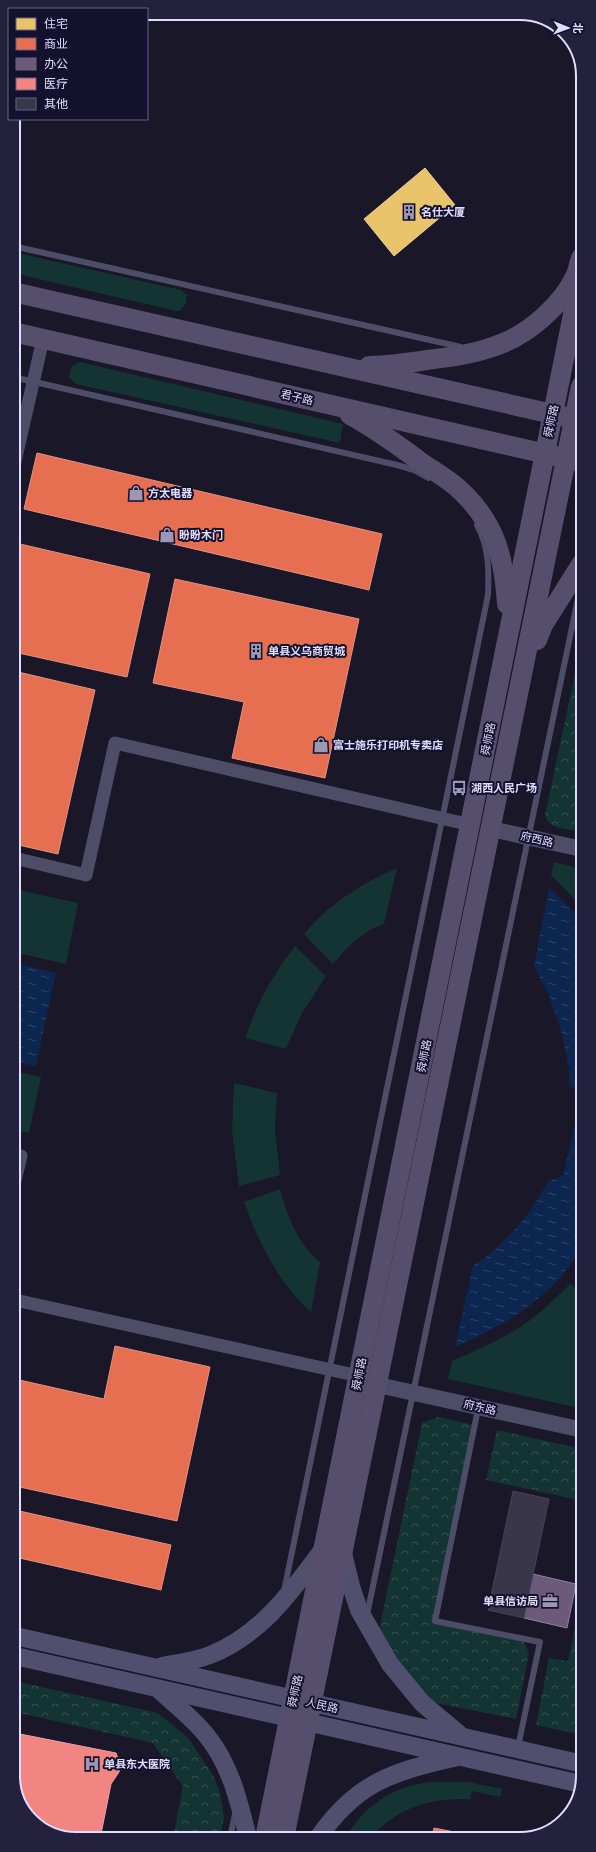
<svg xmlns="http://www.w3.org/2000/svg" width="596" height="1852" viewBox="0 0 596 1852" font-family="Quicksand,'Noto Sans SC',sans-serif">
<defs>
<pattern id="forest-crowns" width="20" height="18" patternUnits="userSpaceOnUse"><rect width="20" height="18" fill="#143433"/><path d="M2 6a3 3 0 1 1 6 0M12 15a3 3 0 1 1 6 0" fill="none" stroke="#365152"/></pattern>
<pattern id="water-ripples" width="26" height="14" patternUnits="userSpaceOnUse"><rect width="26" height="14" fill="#0c264f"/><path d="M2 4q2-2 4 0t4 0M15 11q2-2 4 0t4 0" fill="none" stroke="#2f4569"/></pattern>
</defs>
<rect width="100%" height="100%" fill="#191728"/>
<g fill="#143433">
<polygon points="13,252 181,290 187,295 186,303 180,311 176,311 13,273"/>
<polygon points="80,362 343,424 340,443 76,384 69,377 72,366"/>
<polygon points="554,862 582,869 582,907 551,875"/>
<path d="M397 868 384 924C363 931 347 947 333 964L304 934C328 905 362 883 397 868Z"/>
<polygon points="14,889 78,903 66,964 14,952"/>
<path d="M295 946 326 976 301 1015 286 1049 245 1038C257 1004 273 974 295 946Z"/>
<polygon points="14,1071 41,1077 29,1133 14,1130"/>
<polygon points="234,1083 277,1093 275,1132 280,1175 239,1186 232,1130"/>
<path d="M280 1189C288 1217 297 1243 320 1262L311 1312C279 1284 258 1242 244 1202Z"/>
<path d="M570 1284 582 1294 583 1409 448 1379 452 1361C478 1349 506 1338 529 1321 544 1310 557 1297 570 1284Z"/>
<path d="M430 1782H468L502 1789 500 1797 472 1791 470 1799C428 1799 400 1806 370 1838H345C366 1805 391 1787 430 1782Z"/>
</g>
<g fill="url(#forest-crowns)">
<path d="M582 641V832C570 829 548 830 545 815Z"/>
<polygon points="438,1417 475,1425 435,1621 522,1638 529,1653 516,1719 430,1702 400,1664 379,1631 422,1423"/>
<polygon points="497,1430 583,1449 583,1501 486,1480"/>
<polygon points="583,1590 583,1735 536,1725 549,1658 568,1661"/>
<polygon points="15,1681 158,1713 188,1738 213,1775 220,1793 224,1817 220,1838 173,1838 183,1786 153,1743 15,1712"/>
</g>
<g fill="url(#water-ripples)">
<path d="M549 888 571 909 582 925V1249C572 1262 563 1276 551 1287 525 1313 489 1332 455 1347L473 1266C505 1244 530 1216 548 1181L563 1176 580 1102 581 1095 569 1085V1070L562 1034 549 996 534 966Z"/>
<polygon points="14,963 56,973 36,1066 14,1062"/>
</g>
<polygon fill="#e9c46a" stroke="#e6cc97" points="425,168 455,205 394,256 364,219"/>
<g fill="#e76f51" stroke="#e59085">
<polygon points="37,453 382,534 369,590 24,509"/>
<polygon points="20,544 150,574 127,677 14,652 14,574"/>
<polygon points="175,579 359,619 325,778 232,758 244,702 153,683"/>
<polygon points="14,671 95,690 58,854 14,844"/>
<polygon points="115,1346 210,1367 177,1521 15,1486 15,1379 104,1399"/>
<polygon points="15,1510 171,1545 161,1590 15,1557"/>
<polygon points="434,1828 480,1837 432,1837"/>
</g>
<polygon fill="#6d597a" stroke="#9081a2" points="533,1574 576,1584 567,1628 524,1618"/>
<polygon fill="#f28482" stroke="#ed9fa8" points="15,1733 116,1753 120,1764 119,1772 111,1784 100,1839 71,1839 34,1824 15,1792"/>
<polygon fill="#393649" stroke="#45425a" points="513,1491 549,1499 524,1618 488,1610"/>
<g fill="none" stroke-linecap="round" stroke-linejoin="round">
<g stroke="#4d4d68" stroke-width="6">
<polyline points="13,246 461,347"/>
<polyline points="13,377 397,465 414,470 428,478"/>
<polyline points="478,1409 435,1621 540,1642 518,1747"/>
<path d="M284 1591 488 595C489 571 489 547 477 525"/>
<polyline points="367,1615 582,579"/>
<polyline points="230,1838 235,1814"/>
</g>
<g stroke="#4d4d68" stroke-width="13">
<polyline points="14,466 43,339"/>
<polyline points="14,858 86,875 115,743 471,825"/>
<polyline points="14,1154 21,1156 14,1185"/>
<polyline points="15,1300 359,1376"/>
</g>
<g stroke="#4d4d68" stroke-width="16">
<polyline points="491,829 582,849"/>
<polyline points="378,1385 583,1430"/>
</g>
<g stroke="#50506e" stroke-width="18">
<polyline points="343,1553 351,1586 359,1610 390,1664 422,1703 459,1734"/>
<polyline points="15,1636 583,1764"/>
<polyline points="15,1656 581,1784"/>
<path d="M162 1666C178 1663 195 1661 210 1655 261 1635 292 1591 323 1549"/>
<path d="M158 1689C174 1704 193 1718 207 1736 231 1766 239 1802 248 1838"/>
<path d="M318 1838C355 1784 392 1771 454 1758"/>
</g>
<g stroke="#554e6c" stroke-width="20">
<polyline points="13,292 566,417"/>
<polyline points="13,332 581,462"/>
<path d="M369 366C388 366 408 363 427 360 451 357 475 354 498 345 529 334 562 305 576 275 578 270 579 263 581 258"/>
<path d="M350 415C376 429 399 446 422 463 435 472 450 480 461 491 496 524 504 558 507 604"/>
<polyline points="537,640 543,625 582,563"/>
<polyline points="265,1838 581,275"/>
<polyline points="284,1838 581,386"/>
</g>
</g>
<defs>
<symbol id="building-bare" viewBox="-9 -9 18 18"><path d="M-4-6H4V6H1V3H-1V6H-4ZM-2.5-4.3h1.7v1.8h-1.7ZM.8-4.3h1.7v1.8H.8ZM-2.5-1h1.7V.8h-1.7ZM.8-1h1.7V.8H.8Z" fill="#9a98b4" stroke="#14112e" stroke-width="2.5" paint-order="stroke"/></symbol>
<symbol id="shop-bare" viewBox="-9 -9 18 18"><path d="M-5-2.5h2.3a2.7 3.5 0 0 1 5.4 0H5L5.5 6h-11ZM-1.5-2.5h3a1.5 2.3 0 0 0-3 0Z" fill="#9a98b4" stroke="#14112e" stroke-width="2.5" paint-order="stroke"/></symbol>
<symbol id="bus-bare" viewBox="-9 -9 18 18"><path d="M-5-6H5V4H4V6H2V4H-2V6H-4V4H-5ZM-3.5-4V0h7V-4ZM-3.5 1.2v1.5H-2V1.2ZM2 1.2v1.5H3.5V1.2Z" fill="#9a98b4" stroke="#14112e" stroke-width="2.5" paint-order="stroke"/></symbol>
<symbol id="office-bare" viewBox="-9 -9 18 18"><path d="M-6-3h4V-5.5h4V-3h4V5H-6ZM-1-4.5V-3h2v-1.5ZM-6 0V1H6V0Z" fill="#9a98b4" stroke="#14112e" stroke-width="2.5" paint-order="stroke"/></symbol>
<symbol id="hospital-bare" viewBox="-9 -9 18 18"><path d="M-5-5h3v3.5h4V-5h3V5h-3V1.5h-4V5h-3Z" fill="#9a98b4" stroke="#14112e" stroke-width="2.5" paint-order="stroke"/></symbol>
</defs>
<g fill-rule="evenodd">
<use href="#building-bare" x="398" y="201" width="22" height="22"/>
<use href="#shop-bare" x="125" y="482" width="22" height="22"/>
<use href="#shop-bare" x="156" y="524" width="22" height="22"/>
<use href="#building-bare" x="245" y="640" width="22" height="22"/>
<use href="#shop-bare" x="310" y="734" width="22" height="22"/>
<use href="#bus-bare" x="448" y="777" width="22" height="22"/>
<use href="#office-bare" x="539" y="1590" width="22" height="22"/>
<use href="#hospital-bare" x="81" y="1753" width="22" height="22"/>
</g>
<g text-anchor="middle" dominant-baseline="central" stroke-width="4" stroke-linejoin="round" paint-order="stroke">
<g font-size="11" font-weight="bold" fill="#e0ddff" stroke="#14112e" text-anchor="start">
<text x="421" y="212">名仕大厦</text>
<text x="148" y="493">方太电器</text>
<text x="179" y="535">盼盼木门</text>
<text x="268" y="651">单县义乌商贸城</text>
<text x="333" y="745">富士施乐打印机专卖店</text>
<text x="471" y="788">湖西人民广场</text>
<text x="538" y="1601" text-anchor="end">单县信访局</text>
<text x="104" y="1764">单县东大医院</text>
</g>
<g font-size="11" fill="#e0ddff" stroke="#14112e">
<text transform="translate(297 397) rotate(13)">君子路</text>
<text transform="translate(551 421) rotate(-78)">舜师路</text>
<text transform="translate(488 739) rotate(-79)">舜师路</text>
<text transform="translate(537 839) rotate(13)">府西路</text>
<text transform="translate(424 1056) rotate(-79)">舜师路</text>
<text transform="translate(359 1374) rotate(-79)">舜师路</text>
<text transform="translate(480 1407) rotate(13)">府东路</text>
<text transform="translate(295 1691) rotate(-78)">舜师路</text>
<text transform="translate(322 1705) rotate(13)">人民路</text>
</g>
</g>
<path d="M0 0H596V1852H0ZM76 20H520A56 56 0 0 1 576 76V1776A56 56 0 0 1 520 1832H76A56 56 0 0 1 20 1776V76A56 56 0 0 1 76 20Z" fill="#24213f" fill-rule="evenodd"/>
<path fill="none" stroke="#e0ddff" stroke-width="2" d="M76 20H520A56 56 0 0 1 576 76V1776A56 56 0 0 1 520 1832H76A56 56 0 0 1 20 1776V76A56 56 0 0 1 76 20Z"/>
<rect x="8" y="8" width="140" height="112" fill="#14112e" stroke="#666382"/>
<rect x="16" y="18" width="20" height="12" fill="#e9c46a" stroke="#666382"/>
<text x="44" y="28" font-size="12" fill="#e0ddff">住宅</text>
<rect x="16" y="38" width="20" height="12" fill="#e76f51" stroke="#666382"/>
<text x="44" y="48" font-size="12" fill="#e0ddff">商业</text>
<rect x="16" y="58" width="20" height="12" fill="#6d597a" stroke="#666382"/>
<text x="44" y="68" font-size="12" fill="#e0ddff">办公</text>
<rect x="16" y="78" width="20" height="12" fill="#f28482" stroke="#666382"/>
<text x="44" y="88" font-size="12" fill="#e0ddff">医疗</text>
<rect x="16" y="98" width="20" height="12" fill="#393649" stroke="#666382"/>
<text x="44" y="108" font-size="12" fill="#e0ddff">其他</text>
<g transform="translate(568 28) rotate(91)" stroke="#14112e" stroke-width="3" paint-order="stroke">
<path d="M0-3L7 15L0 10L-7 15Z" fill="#e0ddff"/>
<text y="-6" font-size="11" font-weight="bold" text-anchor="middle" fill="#e0ddff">北</text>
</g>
</svg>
